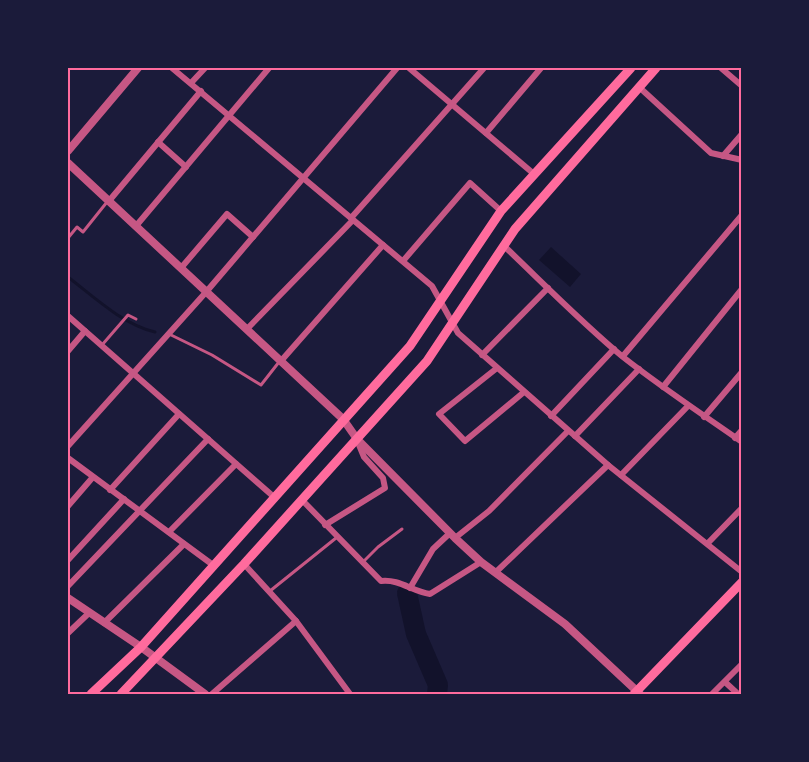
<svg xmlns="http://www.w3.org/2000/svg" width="809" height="762" viewBox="0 0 809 762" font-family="'Times New Roman',serif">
<rect width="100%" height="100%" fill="#1b1b3a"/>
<polygon fill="#12122b" points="551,247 581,274 570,287 539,260"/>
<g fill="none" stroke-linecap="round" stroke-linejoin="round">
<path stroke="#12122b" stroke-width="3" d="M68 277C94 297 122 324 155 332"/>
<polyline stroke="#12122b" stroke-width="20" points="407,593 416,634 438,685 437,694"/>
<g stroke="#c65784" stroke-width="3">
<polyline points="68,238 77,227 83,232 107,202"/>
<polyline points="169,334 212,355 261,385 279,362"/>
<polyline points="102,345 128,315 136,319"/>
<polyline points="362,563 378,547 402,529"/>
<polyline points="270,591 336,538"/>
</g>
<g stroke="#c65784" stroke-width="6">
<polyline points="172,68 432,286 458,333 608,465 742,572"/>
<polyline points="409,68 534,174"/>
<polyline points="721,68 742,86"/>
<polyline points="191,83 205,68"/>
<polyline points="639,87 711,153 742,160"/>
<polyline points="486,133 541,68"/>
<polyline points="158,142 186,167"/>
<polyline points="723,156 742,134"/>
<polyline points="109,201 201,91"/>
<polyline points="351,218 484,68"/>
<polyline points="136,226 269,68"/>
<path d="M503 245C542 282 581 322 623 357 661 387 702 414 742 442"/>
<polyline points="403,261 470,183 501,211"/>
<polyline points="181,268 227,214 253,237"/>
<polyline points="68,316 274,497"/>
<polyline points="247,329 353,220"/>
<polyline points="68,351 85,331"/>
<polyline points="482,355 548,288"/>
<polyline points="623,356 742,215"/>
<polyline points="281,361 383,245"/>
<polyline points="497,368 439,414 465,441 524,392"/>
<polyline points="663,387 742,289"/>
<polyline points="551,416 614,349"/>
<polyline points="704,417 742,372"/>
<polyline points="575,436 639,369"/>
<polyline points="735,438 742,430"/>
<polyline points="68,446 207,291 397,68"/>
<polyline points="68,458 213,565"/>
<polyline points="621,475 688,406"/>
<polyline points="110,490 179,414"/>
<path d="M302 500 381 581C400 579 411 591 430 594L481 562"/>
<polyline points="68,506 93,477"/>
<polyline points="325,525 385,488 383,478 364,457 357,440"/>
<polyline points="169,532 236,464"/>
<polyline points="455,538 489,511 568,431"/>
<polyline points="708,543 742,508"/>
<polyline points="68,560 124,499"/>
<polyline points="244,564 296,621 350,694"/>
<polyline points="496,572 608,465"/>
<polyline points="68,586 208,439"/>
<polyline points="410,588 433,549 450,533"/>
<polyline points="104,623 184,544"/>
<polyline points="68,633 89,613"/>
<polyline points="725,682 738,694"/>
<polyline points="212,694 296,621"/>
<polyline points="712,694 742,664"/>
</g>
<g stroke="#c65784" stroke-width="8">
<polyline points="68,151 138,68"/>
<polyline points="68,163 343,419 357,439 455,538 481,562 565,624 640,694"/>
<polyline points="68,598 141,647 205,694"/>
</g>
<g stroke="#ff6b9d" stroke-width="9">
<polyline points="91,694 141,647 410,346 501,211 631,68"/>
<polyline points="121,694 244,564 427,361 515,229 656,68"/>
<polyline points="634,694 742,582"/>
</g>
</g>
<rect width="809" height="762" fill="none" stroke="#1b1b3a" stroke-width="138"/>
<rect x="69" y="69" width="671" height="624" fill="none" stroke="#ff6b9d" stroke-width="2"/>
</svg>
